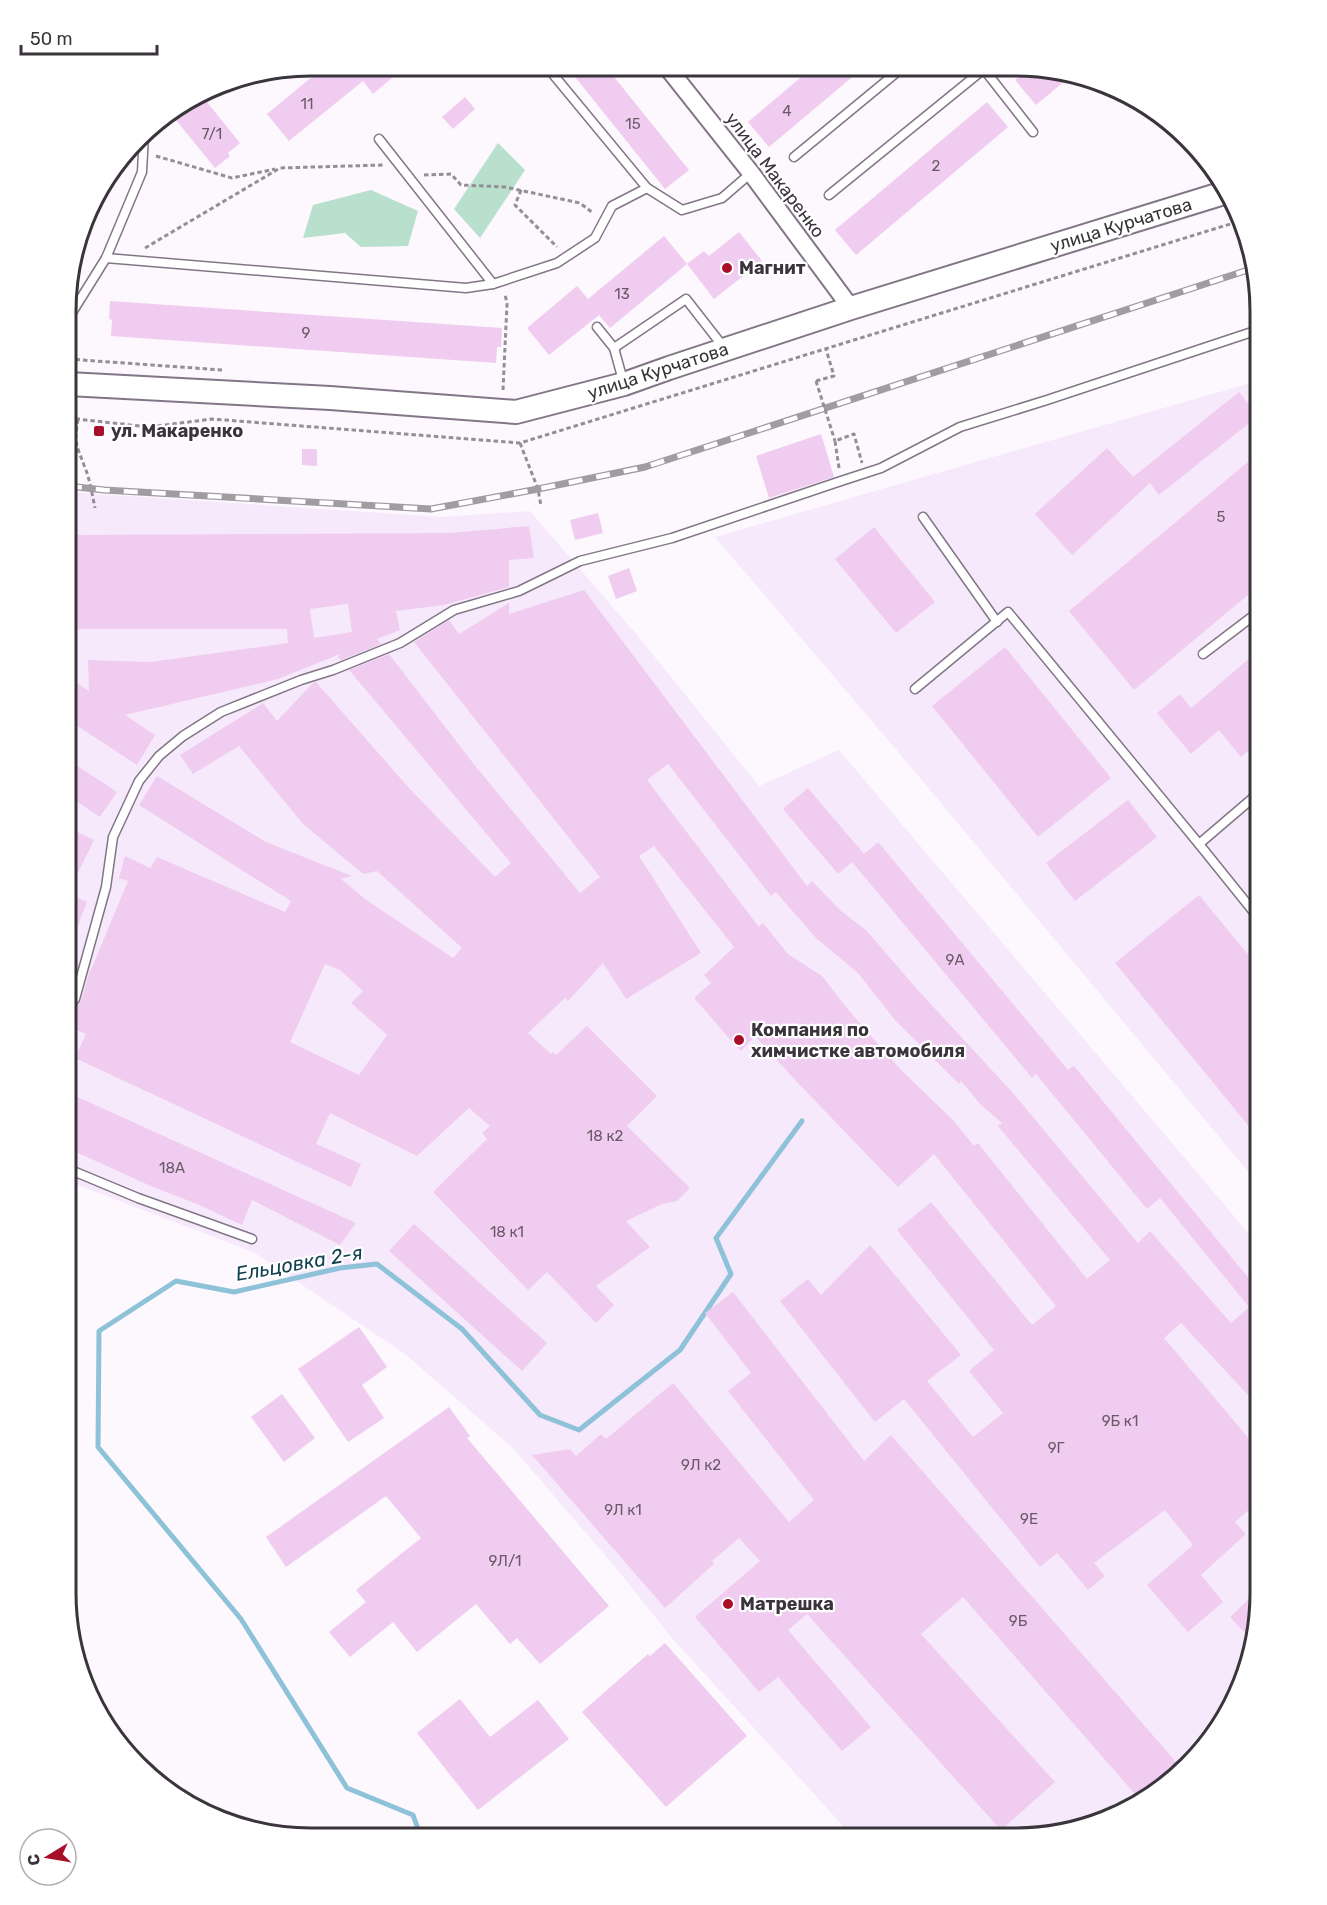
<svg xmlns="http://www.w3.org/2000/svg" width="1327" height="1905" viewBox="0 0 1327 1905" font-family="Rubik,sans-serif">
<rect width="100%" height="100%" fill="#fdf7fe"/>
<g fill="#f7e9fc">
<polygon points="1261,380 1261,1187 911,767 715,537"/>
<polygon points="68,492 442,517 530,511 637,635 759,786 839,750 1261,1248 1260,1610 1248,1673 1219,1730 1177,1778 1124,1814 1016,1839 855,1839 671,1637 616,1568 513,1448 405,1354 253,1252 67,1181"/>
</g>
<g fill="#b8e0cc">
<polygon points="498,143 525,170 480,238 454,209"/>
<polygon points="371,190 418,211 408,246 361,247 345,233 303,238 313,205"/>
</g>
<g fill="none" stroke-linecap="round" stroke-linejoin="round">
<polyline stroke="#8ec2d9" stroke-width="5" points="421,1837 413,1815 347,1788 241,1619 98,1447 99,1331 176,1281 234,1292 340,1268 377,1264 462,1329 540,1415 579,1430 680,1350 731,1274 716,1238 802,1121"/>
</g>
<g fill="#f0ccf0" fill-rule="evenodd">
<polygon points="325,66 406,66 373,94 363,81 289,141 267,114"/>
<polygon points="567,67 606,67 689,170 665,189"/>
<polygon points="813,67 863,68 769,147 748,122"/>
<polygon points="1029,68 1048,68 1072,75 1036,105 1015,80"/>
<polygon points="202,96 240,143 228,153 230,156 215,168 171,114"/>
<polygon points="465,97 475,109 453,129 442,117"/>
<polygon points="987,102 1008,127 856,255 835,230"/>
<polygon points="739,232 762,261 714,299 687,264 704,251 709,256"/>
<polygon points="664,236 687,264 610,328 599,315 549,355 527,328 577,286 588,299"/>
<polygon points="110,301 502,328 501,347 497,347 496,363 111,336 112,320 109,319"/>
<polygon points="1239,392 1258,416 1159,495 1150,483 1072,555 1035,514 1107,448 1133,477"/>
<polygon points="821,434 834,477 769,498 756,456"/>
<polygon points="302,449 317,449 317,466 302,465"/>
<polygon points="1261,451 1261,584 1134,690 1069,611"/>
<polygon points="598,513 603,533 575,540 570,520"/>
<path d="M529 526 534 558 509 560V587L444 605 396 611 400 630 377 639 381 644 341 660 338 657 340 654 278 679 125 715 155 735 137 765 67 719 68 677 89 691 88 660 151 662 288 643 287 629H68V535L450 533ZM348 604 352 632 314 638 310 609Z"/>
<polygon points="874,527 935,602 896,633 835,559"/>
<polygon points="629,568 637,591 616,599 608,576"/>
<path d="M584 590 807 886 812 881 841 911 867 931 915 987 1013 1093 1138 1243 1150 1231 1231 1323 1249 1307 1160 1198 1147 1209 1036 1074 1032 1078 852 862 838 874 783 809 808 788 864 854 878 842 1068 1070 1074 1066 1261 1293V1409L1181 1323 1164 1338 1261 1453 1260 1500 1235 1522 1246 1534 1201 1575 1223 1602 1188 1632 1147 1585 1193 1545 1165 1510 1094 1563 1105 1576 1088 1590 1057 1553 1040 1567 904 1399 875 1422 780 1301 808 1279 821 1295 870 1245 961 1355 927 1381 973 1437 1003 1413 969 1371 994 1350 897 1230 931 1202 1032 1325 1056 1306 934 1154 898 1187 797 1082 755 1036 741 1051 728 1037 694 998 711 983 704 975 734 947 654 846 639 856 701 953 626 999 603 963 568 1001 565 998 528 1033 551 1054 553 1052 556 1055 587 1026 657 1096 627 1126 690 1188 677 1201 662 1204 626 1221 650 1247 596 1286 614 1305 596 1323 547 1272 528 1290 433 1192 487 1139 482 1133 490 1126 469 1108 417 1156 330 1113 316 1144 361 1164 351 1187 75 1058 86 1034 67 1026V1015L72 1013 81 1001 90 970H91L128 881 119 878 125 856 150 868 157 857 285 912 291 901 139 805 157 776 266 842 352 876 341 879 365 899 453 958 462 948 377 871 363 874 303 824 239 746 193 774 180 755 263 703 277 721 313 683 316 682 409 788 495 877 511 863 349 670 389 654 473 763 580 893 600 877 414 642 449 620 459 634 509 603V614ZM668 764 771 896 776 892 816 938 858 973 895 1020 959 1084 961 1081 981 1105 1002 1123 998 1126 1110 1260 1087 1279 978 1143 974 1146 954 1121 901 1070 850 1012 822 976 788 954 763 923 759 927 647 780ZM325 964 340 970 363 991 351 1003 387 1035 359 1075 290 1042Z"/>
<polygon points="1005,647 1111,778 1038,837 932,706"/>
<polygon points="1250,658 1261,670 1261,740 1241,757 1219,730 1191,754 1157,713 1180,694 1191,708"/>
<polygon points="67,759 117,792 100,817 67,795"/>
<polygon points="1128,800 1157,837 1075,901 1046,863"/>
<polygon points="67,827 94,840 68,893 87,902 68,951 67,951"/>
<polygon points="1199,895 1261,970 1261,1141 1115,963"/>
<polygon points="67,960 78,965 67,999"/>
<polygon points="71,1094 356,1223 340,1245 252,1200 242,1225 197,1204 153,1187 67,1148 67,1103"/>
<polygon points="414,1224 547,1343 522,1371 389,1251"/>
<polygon points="733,1292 864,1461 891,1435 1184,1771 1177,1778 1142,1802 963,1597 921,1634 1055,1782 1001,1830 807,1614 788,1630 871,1727 842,1751 778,1677 759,1692 695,1617 760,1561 739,1538 712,1561 714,1564 665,1608 532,1455 570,1449 576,1456 601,1434 606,1439 673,1383 789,1522 814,1500 728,1391 751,1373 705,1313"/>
<polygon points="359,1327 387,1367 362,1385 384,1418 348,1442 298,1369"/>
<polygon points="282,1394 315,1438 284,1462 251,1417"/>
<polygon points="449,1407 470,1436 467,1438 609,1606 540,1664 517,1638 510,1644 476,1604 417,1652 393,1622 350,1657 329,1632 366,1602 356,1590 421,1538 386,1496 286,1567 266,1537"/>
<polygon points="1252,1596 1260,1606 1260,1610 1256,1630 1249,1637 1230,1617"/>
<polygon points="665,1643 747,1736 666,1807 582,1712 648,1654 650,1656"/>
<polygon points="460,1699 490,1737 538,1700 569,1739 478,1810 417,1733"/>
</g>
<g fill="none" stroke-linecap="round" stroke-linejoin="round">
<defs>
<g id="service">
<polyline points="547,67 647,188 682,210 722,198 751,173"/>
<polyline points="983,68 1033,132"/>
<polyline points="379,139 493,284"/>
<polyline points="794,157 902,68"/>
<polyline points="829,195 984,69"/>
<polyline points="106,258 466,288 493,284 557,263 595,238 612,206 647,188"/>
<polyline points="68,319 106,258 142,172 144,134"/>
<polyline points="597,327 614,348 624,384"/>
<polyline points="614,348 686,299 725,349"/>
<polyline points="923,517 997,622"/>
<polyline points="1203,654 1261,610"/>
<polyline points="915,689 1008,612 1199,844 1261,791"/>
<polyline points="1199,844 1261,921"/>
<polyline points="67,1009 75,999 106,887 113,837 139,781 159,756 183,736 221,712 301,680 333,670 400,643 454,610 519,591 580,561 672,538 841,481 881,468 960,427 1047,400 1261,329"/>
<polyline points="67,1167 73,1171 138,1198 252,1239"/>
</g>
<polyline id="minor" points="667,67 751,173 851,308"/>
<polyline id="secondary" points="68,384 330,398 516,412 624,384 669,368 851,308 1227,192"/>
</defs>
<use href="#service" stroke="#827686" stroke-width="11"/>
<use href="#minor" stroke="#827686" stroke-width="20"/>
<use href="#secondary" stroke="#827686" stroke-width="26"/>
<g stroke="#948e95" stroke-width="3" stroke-dasharray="4.5 3" stroke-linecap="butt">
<polyline points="156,156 232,178 275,169"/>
<polyline points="424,175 451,174 461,185 505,187 580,203 593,213"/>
<polyline points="521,190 515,205 557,247"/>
<polyline points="145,248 280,168 383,165"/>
<polyline points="68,359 222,370"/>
<polyline points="816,381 834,376 826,349"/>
<polyline points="503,390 507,304 505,294"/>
<polyline points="68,418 149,427 212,419 520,443 1240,221"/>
<path d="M78 419C74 443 76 444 84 465 90 479 92 494 95 508"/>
<polyline points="520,443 538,489 541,506"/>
<polyline points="839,468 835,441 854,434 862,463"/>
</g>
<use href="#service" stroke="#fff" stroke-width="8"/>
<use href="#minor" stroke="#fff" stroke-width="16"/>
<use href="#secondary" stroke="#fff" stroke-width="22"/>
<defs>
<polyline id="rail" points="68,486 104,490 431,509 538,489 645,467 1251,269"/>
</defs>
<use href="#rail" stroke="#a19ba2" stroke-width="7"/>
<use href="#rail" stroke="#fff" stroke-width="4.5" stroke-dasharray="14" stroke-linecap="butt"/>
<polyline stroke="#948e95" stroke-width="3" stroke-dasharray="4.5 3" stroke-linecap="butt" points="816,381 835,441"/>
</g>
<g fill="#a8102a" stroke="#fff" stroke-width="2">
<circle cx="727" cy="268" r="6"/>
<rect x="93" y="425" width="12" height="12" rx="3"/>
<circle cx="739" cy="1040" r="6"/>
<circle cx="728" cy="1604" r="6"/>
</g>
<g text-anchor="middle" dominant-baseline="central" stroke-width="4.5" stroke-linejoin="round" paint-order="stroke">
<g font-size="15" fill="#685a68">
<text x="307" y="104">11</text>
<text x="787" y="111">4</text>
<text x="633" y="124">15</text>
<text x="212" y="134">7/1</text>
<text x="936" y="166">2</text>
<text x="622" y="294">13</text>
<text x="306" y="333">9</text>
<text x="1221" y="517">5</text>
<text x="955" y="960">9А</text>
<text x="605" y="1136">18 к2</text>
<text x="172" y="1168">18А</text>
<text x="507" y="1232">18 к1</text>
<text x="1120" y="1421">9Б к1</text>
<text x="1056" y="1448">9Г</text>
<text x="701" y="1465">9Л к2</text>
<text x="623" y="1510">9Л к1</text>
<text x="1029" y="1519">9Е</text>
<text x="505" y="1561">9Л/1</text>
<text x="1018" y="1621">9Б</text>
</g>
<g font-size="18" fill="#3a343b" stroke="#fff">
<text transform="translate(775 175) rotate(53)">улица Макаренко</text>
<text transform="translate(1121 225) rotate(-17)">улица Курчатова</text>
<text transform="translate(658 371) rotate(-18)">улица Курчатова</text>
</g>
<g font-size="18" font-weight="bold" fill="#3a343b" stroke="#fff" text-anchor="start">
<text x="739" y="268">Магнит</text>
<text x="111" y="431">ул. Макаренко</text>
<text x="751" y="1030">Компания по<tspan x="751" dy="21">химчистке автомобиля</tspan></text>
<text x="740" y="1604">Матрешка</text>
</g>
<g font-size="20" font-style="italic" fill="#134051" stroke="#fff">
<text transform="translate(299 1263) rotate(-10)">Ельцовка 2-я</text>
</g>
</g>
<path d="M0 0H1327V1905H0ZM311 76H1015A235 235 0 0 1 1250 311V1593A235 235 0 0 1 1015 1828H311A235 235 0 0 1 76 1593V311A235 235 0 0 1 311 76Z" fill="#fff" fill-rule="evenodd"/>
<path fill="none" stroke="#3a343b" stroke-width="3" d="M311 76H1015A235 235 0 0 1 1250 311V1593A235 235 0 0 1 1015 1828H311A235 235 0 0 1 76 1593V311A235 235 0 0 1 311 76Z"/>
<g transform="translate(48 1857) rotate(259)"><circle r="28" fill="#ffffff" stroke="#b0aeb1" stroke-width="1.5"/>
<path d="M0-4.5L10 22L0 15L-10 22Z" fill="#a8102a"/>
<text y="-9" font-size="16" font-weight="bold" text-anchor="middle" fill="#3a343b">С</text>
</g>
<path d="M21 45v9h136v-9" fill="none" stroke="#3a343b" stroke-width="3"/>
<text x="30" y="45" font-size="18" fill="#3a343b" stroke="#ffffff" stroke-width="4.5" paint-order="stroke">50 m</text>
</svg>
